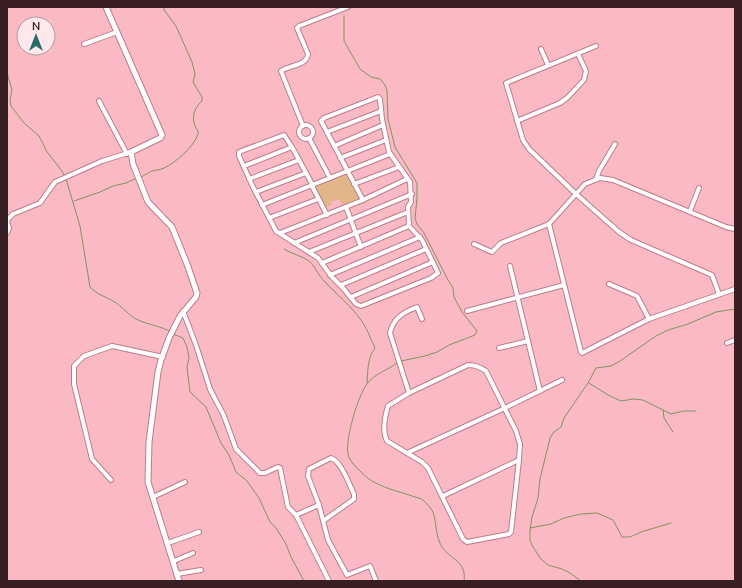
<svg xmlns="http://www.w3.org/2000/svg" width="742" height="588" viewBox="0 0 742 588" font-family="'Nunito Sans',sans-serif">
<rect width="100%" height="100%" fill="#fbb9c4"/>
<polygon fill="#e3b688" points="346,173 360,198 343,206 339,199 331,202 332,205 325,207 314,187"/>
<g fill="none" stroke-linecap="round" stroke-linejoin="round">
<g stroke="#7e955d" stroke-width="1">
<polyline points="344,16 344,41 360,69 371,77 380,79 385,85 387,91 388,119 395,147 417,183 417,198 415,218 417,224 424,233 448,280 453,288 454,297 462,312 477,331 475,335 449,345 437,352 425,356 401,361"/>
<polyline points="7,73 12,90 10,100 11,106 24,123 39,136 47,152 59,167 65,176"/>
<path d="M141 177C145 175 148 173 152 171 156 170 160 170 164 168 175 163 194 147 198 134 199 131 196 129 195 126 191 116 195 107 202 101V97L193 82 195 74 192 62 176 26 164 10V7"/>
<path d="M66 179 80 226 90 287C98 295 104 296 113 301 122 306 129 316 138 320 149 325 161 326 171 332"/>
<polyline points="74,201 100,192 113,186 126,183 135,179"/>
<path d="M284 249C292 254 302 256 309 261 316 267 318 275 324 281 340 298 362 314 370 337 371 341 374 344 375 348 367 358 368 372 367 383"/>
<polyline points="173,334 183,338 187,347 189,358 187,367 190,392 206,407 221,443 229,455 236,472 247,481 259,498 270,522 276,528 286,544 291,557 304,581"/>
<path d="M397 363C388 370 374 374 367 384 358 395 345 440 348 454 349 462 363 474 369 479 382 488 398 491 412 496 415 497 420 498 423 500 426 503 431 508 433 512 437 523 435 536 442 547 451 560 467 561 464 581"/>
<polyline points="589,383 608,395 621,401 633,399 643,400 671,414 684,411 696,411"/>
<polyline points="663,410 664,418 673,432"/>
<polyline points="530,528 551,524 564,518 581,514 597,513 613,520 622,537 630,537 641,532 671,523"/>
<polyline points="581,581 570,573 562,569 548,565 541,559 533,547 530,541 530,531 532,517 538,498 540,479 550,438 554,432 561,427 564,418 588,383 596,368 611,366 620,361 656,336 668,330 688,324 716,312 735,309"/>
</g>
<defs>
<g id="minor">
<polyline points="84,44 117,32"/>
<polyline points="596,46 506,83 523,140 529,149 576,194 619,232 631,240 712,275 719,294"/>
<polyline points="541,49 548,65"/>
<polyline points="99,101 127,154"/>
<polyline points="517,121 560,103 567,98 584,80 586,71 578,54"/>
<circle cx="306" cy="132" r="7"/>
<path d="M303 126 281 71C289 65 307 66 308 54L297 28 299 26 348 7"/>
<polyline points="327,132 381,111"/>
<polyline points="309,138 330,178"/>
<polyline points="334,146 383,125"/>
<polyline points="340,158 386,140"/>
<polyline points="244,166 292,147"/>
<polyline points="249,179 299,160"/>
<polyline points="596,179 599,171 615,144"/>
<polyline points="354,184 399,167"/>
<polyline points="256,192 306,173"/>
<polyline points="262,205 390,154"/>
<polyline points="346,207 361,247"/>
<polyline points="690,211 699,188"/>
<polyline points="327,215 313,188 312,184 292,147 284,135 239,152 239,156 253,187 276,231 318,258 332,277 343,288 356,304 361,306 431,278 438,273 422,240 409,226 408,207 411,202 410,182 389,152 382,119 380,99 378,97 324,118 321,121 363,200"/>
<polyline points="269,218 318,199"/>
<polyline points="549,224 581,352 582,353 649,319 735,289"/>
<polyline points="7,233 9,228 7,221 9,218 13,214 40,203 55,182 102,161 131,152"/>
<polyline points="280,233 363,200 407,179"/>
<polyline points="294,243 412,194"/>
<polyline points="474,244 492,252 501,243 549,224 585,184 600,178 613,180 726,227 735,229"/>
<polyline points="309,252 408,212"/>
<polyline points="322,263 409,226"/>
<polyline points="510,266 540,391"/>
<polyline points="330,275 420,237"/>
<polyline points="609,284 637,296 649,319"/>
<polyline points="341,285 426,249"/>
<polyline points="351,297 433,262"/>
<polyline points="183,311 196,345 210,389 224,416 236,449 260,473 265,473 278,467 280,468 288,507 296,515 329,581"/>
<polyline points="467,311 564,285"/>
<polyline points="727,343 735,340"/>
<polyline points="499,348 528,341"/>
<path d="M468 365C475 365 480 367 486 371L516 431 520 444 519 460 511 532 509 534 467 542 463 539 428 468 422 462 387 441C382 431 385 416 388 406L409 393Z"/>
<path d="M409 393 390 333C393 318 404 312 417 307L422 319"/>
<polyline points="407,453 505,408 562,380"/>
<polyline points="111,480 92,459 74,384 74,366 84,356 112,346 163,357"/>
<polyline points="443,496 519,460"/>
<polyline points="153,497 185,482"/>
<path d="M319 505 308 476 309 469 331 458C341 461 349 484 354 494V499L323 521"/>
<polyline points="296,515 319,505 328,540 347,575 370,566 376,581"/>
<polyline points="168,543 199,532"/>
<polyline points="174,561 193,553"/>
<polyline points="177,574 201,570"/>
</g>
<polyline id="tertiary" points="106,7 162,135 160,138 131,152 133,164 148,202 172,227 187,264 197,293 196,297 180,316 169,338 161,360 158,372 149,442 148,482 179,581"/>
</defs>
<use href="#minor" stroke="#bc7d89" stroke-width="6"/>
<use href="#tertiary" stroke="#bc7d89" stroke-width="7"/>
<use href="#minor" stroke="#fff" stroke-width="4"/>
<use href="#tertiary" stroke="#fff" stroke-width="5"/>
</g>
<rect width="742" height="588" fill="none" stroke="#381f24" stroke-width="16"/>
<g transform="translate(36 36)"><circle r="19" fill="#fde8eb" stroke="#ae989b"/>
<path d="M0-3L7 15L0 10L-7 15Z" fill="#266f69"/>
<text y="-6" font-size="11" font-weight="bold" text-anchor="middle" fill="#381f24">N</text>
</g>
</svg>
